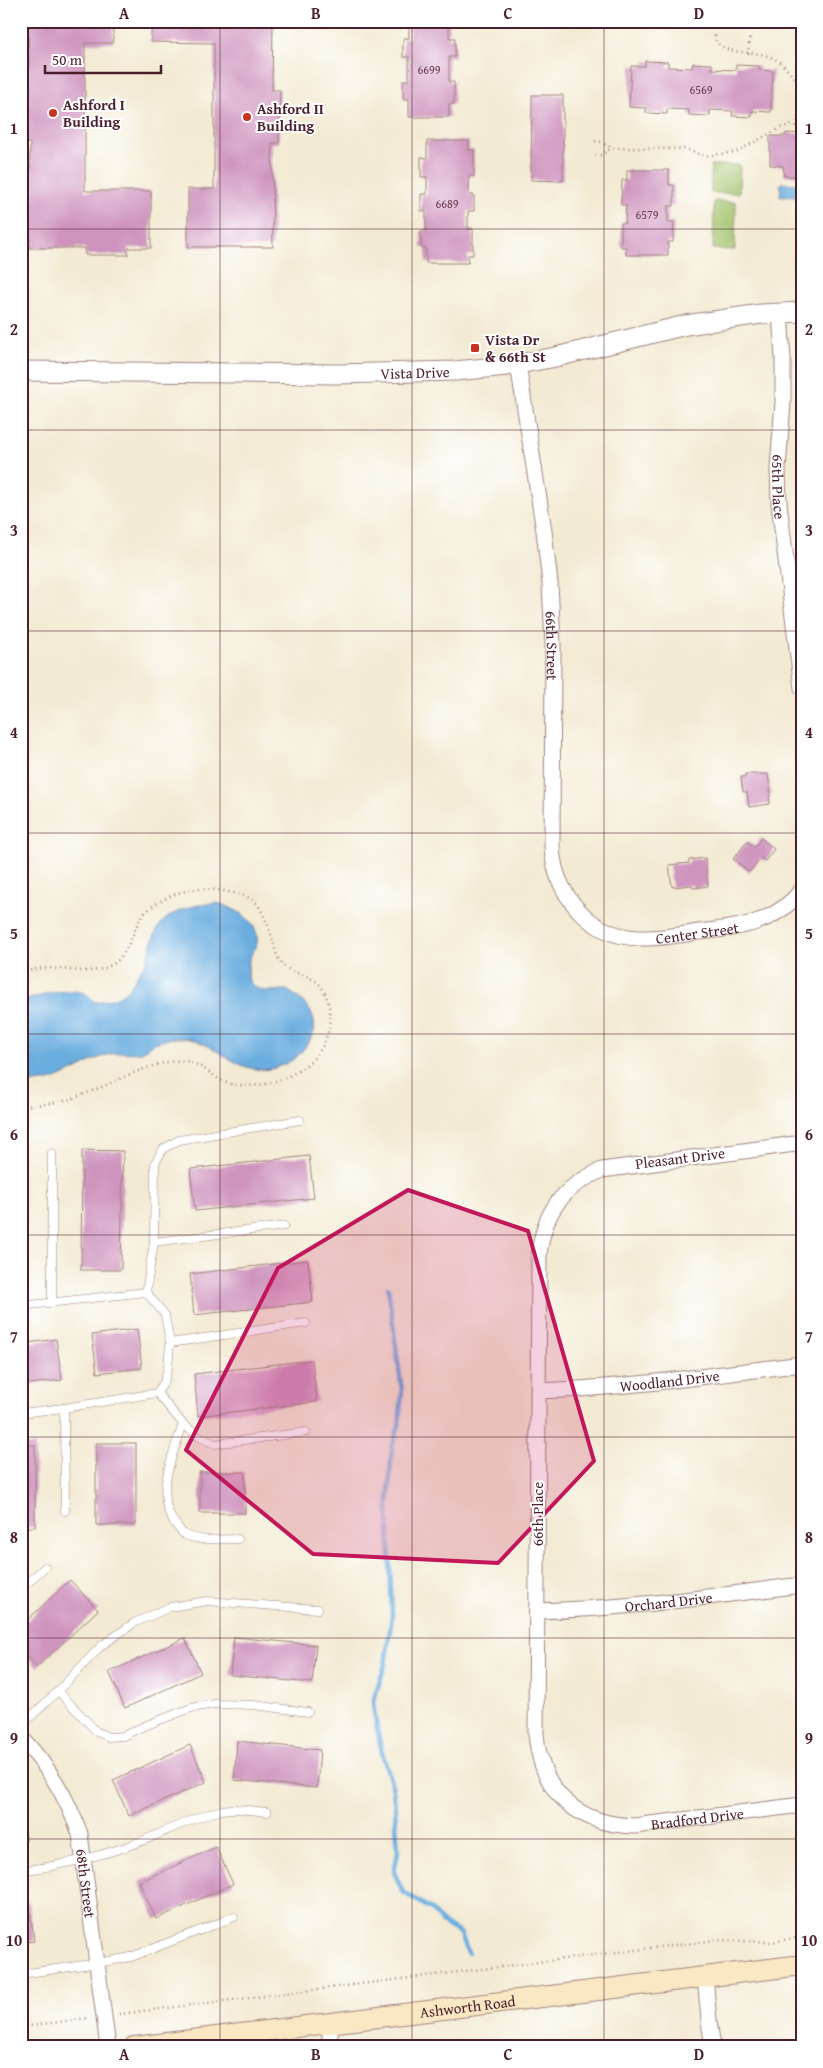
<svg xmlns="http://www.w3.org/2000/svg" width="823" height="2068" viewBox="0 0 823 2068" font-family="'Gentium Book Plus',serif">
<rect width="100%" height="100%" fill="#fff"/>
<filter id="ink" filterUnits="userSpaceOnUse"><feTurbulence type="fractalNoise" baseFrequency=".02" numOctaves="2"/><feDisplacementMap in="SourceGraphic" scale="10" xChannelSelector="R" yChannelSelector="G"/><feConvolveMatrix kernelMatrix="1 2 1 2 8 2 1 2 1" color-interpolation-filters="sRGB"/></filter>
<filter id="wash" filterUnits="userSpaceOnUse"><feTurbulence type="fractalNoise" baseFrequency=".0096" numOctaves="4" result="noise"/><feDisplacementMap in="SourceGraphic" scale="20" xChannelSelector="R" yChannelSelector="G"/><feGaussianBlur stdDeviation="1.12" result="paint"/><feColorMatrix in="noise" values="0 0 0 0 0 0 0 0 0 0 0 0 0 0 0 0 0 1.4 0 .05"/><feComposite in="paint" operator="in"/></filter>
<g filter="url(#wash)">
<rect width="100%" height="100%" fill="#f3ead3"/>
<g fill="#a1c26b" stroke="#76704b">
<polygon points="711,165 740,165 739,193 711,193"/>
<polygon points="714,201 736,202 735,250 713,249"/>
</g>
<g fill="#6aaddf" stroke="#5a6685">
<polygon points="781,183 802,184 802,196 780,196"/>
<path d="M217 903C235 908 261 921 257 944 256 948 253 951 251 955 247 963 248 973 249 982 263 995 269 990 287 990 298 997 308 1004 313 1017 317 1030 313 1036 305 1047 300 1055 293 1060 285 1064 239 1087 217 1034 175 1038 167 1039 157 1041 150 1046 147 1047 144 1052 141 1052 132 1054 121 1051 111 1054 82 1061 52 1092 21 1080V1002C37 996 69 986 86 994 89 996 92 999 95 1002 116 999 126 996 136 977 139 972 143 967 146 961 151 951 152 938 158 928 169 910 197 904 217 903Z"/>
</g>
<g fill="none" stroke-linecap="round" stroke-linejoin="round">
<polyline stroke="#6aaddf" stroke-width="4.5" points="388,1287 402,1391 399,1426 392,1446 388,1508 392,1616 385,1665 373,1702 374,1712 381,1749 393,1789 395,1808 398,1852 394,1872 403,1892 431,1909 442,1922 461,1934 468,1953"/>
</g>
<g id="blocks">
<g fill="#cf94be">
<polygon points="28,21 113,21 113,43 85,43 85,191 151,191 151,248 128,248 128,255 85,255 85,248 29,248 30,143 22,143 21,84 29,83"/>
<polygon points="151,21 273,21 272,90 280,90 279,143 272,143 273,247 188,247 188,189 214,189 214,43 151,42"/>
<polygon points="409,21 449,21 449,38 455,38 455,57 449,57 449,82 454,82 454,104 449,104 449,117 409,117 409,99 403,99 403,80 409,80 409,57 403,57 403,38 409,38"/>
<polygon points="645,61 668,62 668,67 692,68 693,63 712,64 712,69 736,70 736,65 759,66 759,70 773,71 771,112 752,111 752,117 732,116 733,111 710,110 710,116 689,115 689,110 667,109 667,114 646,113 646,108 629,107 631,66 645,66"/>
<polygon points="532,95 563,95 563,181 531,180"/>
<polygon points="786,133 802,134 802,176 784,176 783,166 770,165 770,136 785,136"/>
<polygon points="427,141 469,141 469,150 474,150 474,176 469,176 469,195 474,195 474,211 468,211 468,229 473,229 473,255 468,255 468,263 426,263 426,248 421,248 421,231 426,231 426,211 421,211 421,194 427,194 427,177 421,177 421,157 427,158"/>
<polygon points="627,170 669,170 669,185 674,185 674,206 668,206 668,222 674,222 673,242 668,242 668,255 626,255 626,247 621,247 621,223 625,223 626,205 621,205 622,180 627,180"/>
<polygon points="745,774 768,774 771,795 769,796 770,804 749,807 747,792 743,792 741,777 745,777"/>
<polygon points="761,838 774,849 765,861 761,858 749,872 733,859 746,843 748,842 755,847"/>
<polygon points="705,858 708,886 693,888 692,885 672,887 669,865 689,863 689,860"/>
<polygon points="82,1150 123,1151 121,1270 81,1270"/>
<polygon points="309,1156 314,1198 195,1211 190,1169"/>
<polygon points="308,1260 313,1302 194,1315 190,1274"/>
<polygon points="137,1329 142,1368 97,1373 92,1335"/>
<polygon points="56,1339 62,1380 21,1385 21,1344"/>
<polygon points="312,1360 317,1402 198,1416 194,1374"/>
<rect x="96" y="1443" width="40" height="82"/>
<rect x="21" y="1445" width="14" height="82"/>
<rect x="200" y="1472" width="45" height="41"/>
<polygon points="70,1580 98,1610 37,1667 21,1649 21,1626"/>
<polygon points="234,1637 316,1645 312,1683 230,1675"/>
<polygon points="185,1638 201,1673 125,1708 109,1672"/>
<polygon points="237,1741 320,1750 317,1788 234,1780"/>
<polygon points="190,1745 206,1782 129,1816 113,1780"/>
<polygon points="21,1810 26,1840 21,1841"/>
<polygon points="216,1847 233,1884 156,1919 139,1882"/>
<polygon points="29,1902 34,1941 21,1943 21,1903"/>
</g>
</g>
</g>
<g filter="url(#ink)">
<use href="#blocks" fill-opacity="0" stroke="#9e847f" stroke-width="1"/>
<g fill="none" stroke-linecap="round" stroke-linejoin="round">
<defs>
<g id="service">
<polyline points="52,1153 52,1303"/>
<polyline points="154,1242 284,1226"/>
<polyline points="21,1306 146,1292"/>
<polyline points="170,1343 306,1323"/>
<polyline points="157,1393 183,1424 199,1437 215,1444 306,1432"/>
<polyline points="21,1413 64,1408"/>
<path d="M183 1424C173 1455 152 1498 177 1526 179 1529 182 1533 185 1535 201 1542 221 1539 238 1539"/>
<polyline points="65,1511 64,1408 157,1393 164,1382 168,1368 170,1343 165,1315 146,1292 154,1242 155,1163 163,1149 179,1140 300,1120"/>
<polyline points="21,1589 45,1567"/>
<polyline points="58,1691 97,1732 109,1737 123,1736 142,1727 191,1708 215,1704 254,1705 308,1712"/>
<polyline points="21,1726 58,1691 101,1646 134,1623 170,1607 207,1601 318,1609"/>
<path d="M21 1871C58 1866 93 1858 129 1846 160 1835 189 1818 222 1810 236 1807 253 1811 267 1812"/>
<polyline points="21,1974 98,1963 131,1957 234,1917"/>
</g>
<g id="minor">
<path id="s1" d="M780 313 783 358V402L778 468 779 504 802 688"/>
<path id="s2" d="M518 364 544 531 550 583 553 644 552 846C554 893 589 936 638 938 658 939 679 935 699 932 741 927 773 925 802 890"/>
<path id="s3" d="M802 1143 602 1170C562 1187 543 1213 539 1256L536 1734C541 1792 576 1824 634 1826L802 1805"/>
<path id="s4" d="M538 1391C627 1388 714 1375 802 1364"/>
<path id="s5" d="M537 1611C626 1609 714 1596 802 1585"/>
<path id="s6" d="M21 1737C49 1768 66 1795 80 1834L108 2047"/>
<polyline points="705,1976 709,2021 713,2047"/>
<polyline points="330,2022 330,2047"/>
</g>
<g id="tertiary">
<path id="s7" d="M21 371 337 374 455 371 507 366 556 357 686 325 761 314 802 312"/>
</g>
<g id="secondary">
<path id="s8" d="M134 2047 802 1965"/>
</g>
</defs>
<use href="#service" stroke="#9e847f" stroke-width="9"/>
<use href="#minor" stroke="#9e847f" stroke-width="17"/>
<use href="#tertiary" stroke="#9e847f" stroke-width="21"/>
<use href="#secondary" stroke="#9e847f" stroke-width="22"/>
<g stroke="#9e847f" stroke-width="2.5" stroke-dasharray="1 4" stroke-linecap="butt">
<path d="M715 35 716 42C733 57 754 49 773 58 784 63 793 77 801 87"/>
<polyline points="800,38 802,51"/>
<polyline points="748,54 750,37"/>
<polyline points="797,127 802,83"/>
<polyline points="595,141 601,142 612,148 686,149 704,156 736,152 782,127 792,125 802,128"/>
<polyline points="595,156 601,155 612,148"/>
<path d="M21 974C51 958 88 983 116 962 127 953 133 933 139 921 150 902 182 888 203 889 216 889 242 893 253 900 262 907 267 924 271 934 274 943 275 953 279 960 289 978 315 970 325 993 333 1010 331 1033 321 1049 303 1076 263 1091 231 1084 210 1079 202 1058 174 1061 140 1066 111 1085 79 1096 60 1103 41 1105 21 1106"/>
<polyline points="119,2014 716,1940 772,1942 802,1937"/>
<polyline points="21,2027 89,2018"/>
</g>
<use href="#service" stroke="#fff" stroke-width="8"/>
<use href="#minor" stroke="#fff" stroke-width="15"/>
<use href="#tertiary" stroke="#fff" stroke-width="19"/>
<use href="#secondary" stroke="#fae7c3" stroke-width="20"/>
</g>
</g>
<path fill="#c2185b" fill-opacity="0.2" stroke="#c2185b" stroke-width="4" stroke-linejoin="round" d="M408 1190 528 1231 594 1461 498 1563 313 1554 186 1450 278 1268Z"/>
<path fill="none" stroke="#4a1f2b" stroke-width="1" stroke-opacity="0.55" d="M220 21V2047M412 21V2047M604 21V2047M21 229H802M21 430H802M21 631H802M21 833H802M21 1034H802M21 1235H802M21 1437H802M21 1638H802M21 1839H802"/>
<g fill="#c8321e" stroke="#fff" stroke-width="2">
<circle cx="53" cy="113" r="5"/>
<circle cx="247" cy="117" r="5"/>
<rect x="470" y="343" width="10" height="10" rx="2.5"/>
</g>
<g text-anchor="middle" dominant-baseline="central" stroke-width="4" stroke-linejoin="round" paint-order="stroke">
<g font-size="12" fill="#6b3c50">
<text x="429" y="69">6699</text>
<text x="701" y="89">6569</text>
<text x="447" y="203">6689</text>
<text x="647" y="214">6579</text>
</g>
<g font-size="15" font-weight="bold" fill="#4a1f2b" stroke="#fff" text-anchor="start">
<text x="63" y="104">Ashford I<tspan x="63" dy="17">Building</tspan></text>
<text x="257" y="108">Ashford II<tspan x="257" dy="17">Building</tspan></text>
<text x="485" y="339">Vista Dr<tspan x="485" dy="17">&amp; 66th St</tspan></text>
</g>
<g font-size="15" fill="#4a1f2b" stroke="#fff">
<text stroke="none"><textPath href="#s7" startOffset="394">Vista Drive</textPath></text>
<text stroke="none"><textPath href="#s1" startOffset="174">65th Place</textPath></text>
<text stroke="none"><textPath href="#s2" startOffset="284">66th Street</textPath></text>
<text stroke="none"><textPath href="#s2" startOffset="682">Center Street</textPath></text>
<text transform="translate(680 1158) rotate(-7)">Pleasant Drive</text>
<text stroke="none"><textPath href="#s4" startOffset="132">Woodland Drive</textPath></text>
<text transform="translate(537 1514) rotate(-90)">66th Place</text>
<text stroke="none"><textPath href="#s5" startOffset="132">Orchard Drive</textPath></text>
<text stroke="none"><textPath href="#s3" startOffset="1006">Bradford Drive</textPath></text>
<text stroke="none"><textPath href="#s6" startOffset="164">68th Street</textPath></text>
<text stroke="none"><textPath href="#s8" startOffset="336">Ashworth Road</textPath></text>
</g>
</g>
<rect width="823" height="2068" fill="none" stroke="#fff" stroke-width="55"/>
<path d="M45 65v8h116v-8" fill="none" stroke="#4a1f2b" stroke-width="2.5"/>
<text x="52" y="65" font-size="15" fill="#4a1f2b" stroke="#ffffff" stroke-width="4" paint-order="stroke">50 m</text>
<rect x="28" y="28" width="768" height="2012" fill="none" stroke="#4a1f2b" stroke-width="2"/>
<g font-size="16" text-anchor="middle" font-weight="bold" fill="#4a1f2b">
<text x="124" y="19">A</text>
<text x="316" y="19">B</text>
<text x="508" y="19">C</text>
<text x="699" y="19">D</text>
<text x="14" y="134">1</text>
<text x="809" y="134">1</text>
<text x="14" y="335">2</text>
<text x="809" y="335">2</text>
<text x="14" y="536">3</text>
<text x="809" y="536">3</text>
<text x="14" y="738">4</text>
<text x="809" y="738">4</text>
<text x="14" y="939">5</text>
<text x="809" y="939">5</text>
<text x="14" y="1140">6</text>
<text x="809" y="1140">6</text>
<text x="14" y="1342">7</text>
<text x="809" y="1342">7</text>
<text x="14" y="1543">8</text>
<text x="809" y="1543">8</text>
<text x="14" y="1744">9</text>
<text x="809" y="1744">9</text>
<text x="14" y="1946">10</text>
<text x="809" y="1946">10</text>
<text x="124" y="2060">A</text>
<text x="316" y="2060">B</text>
<text x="508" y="2060">C</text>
<text x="699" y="2060">D</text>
</g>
</svg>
